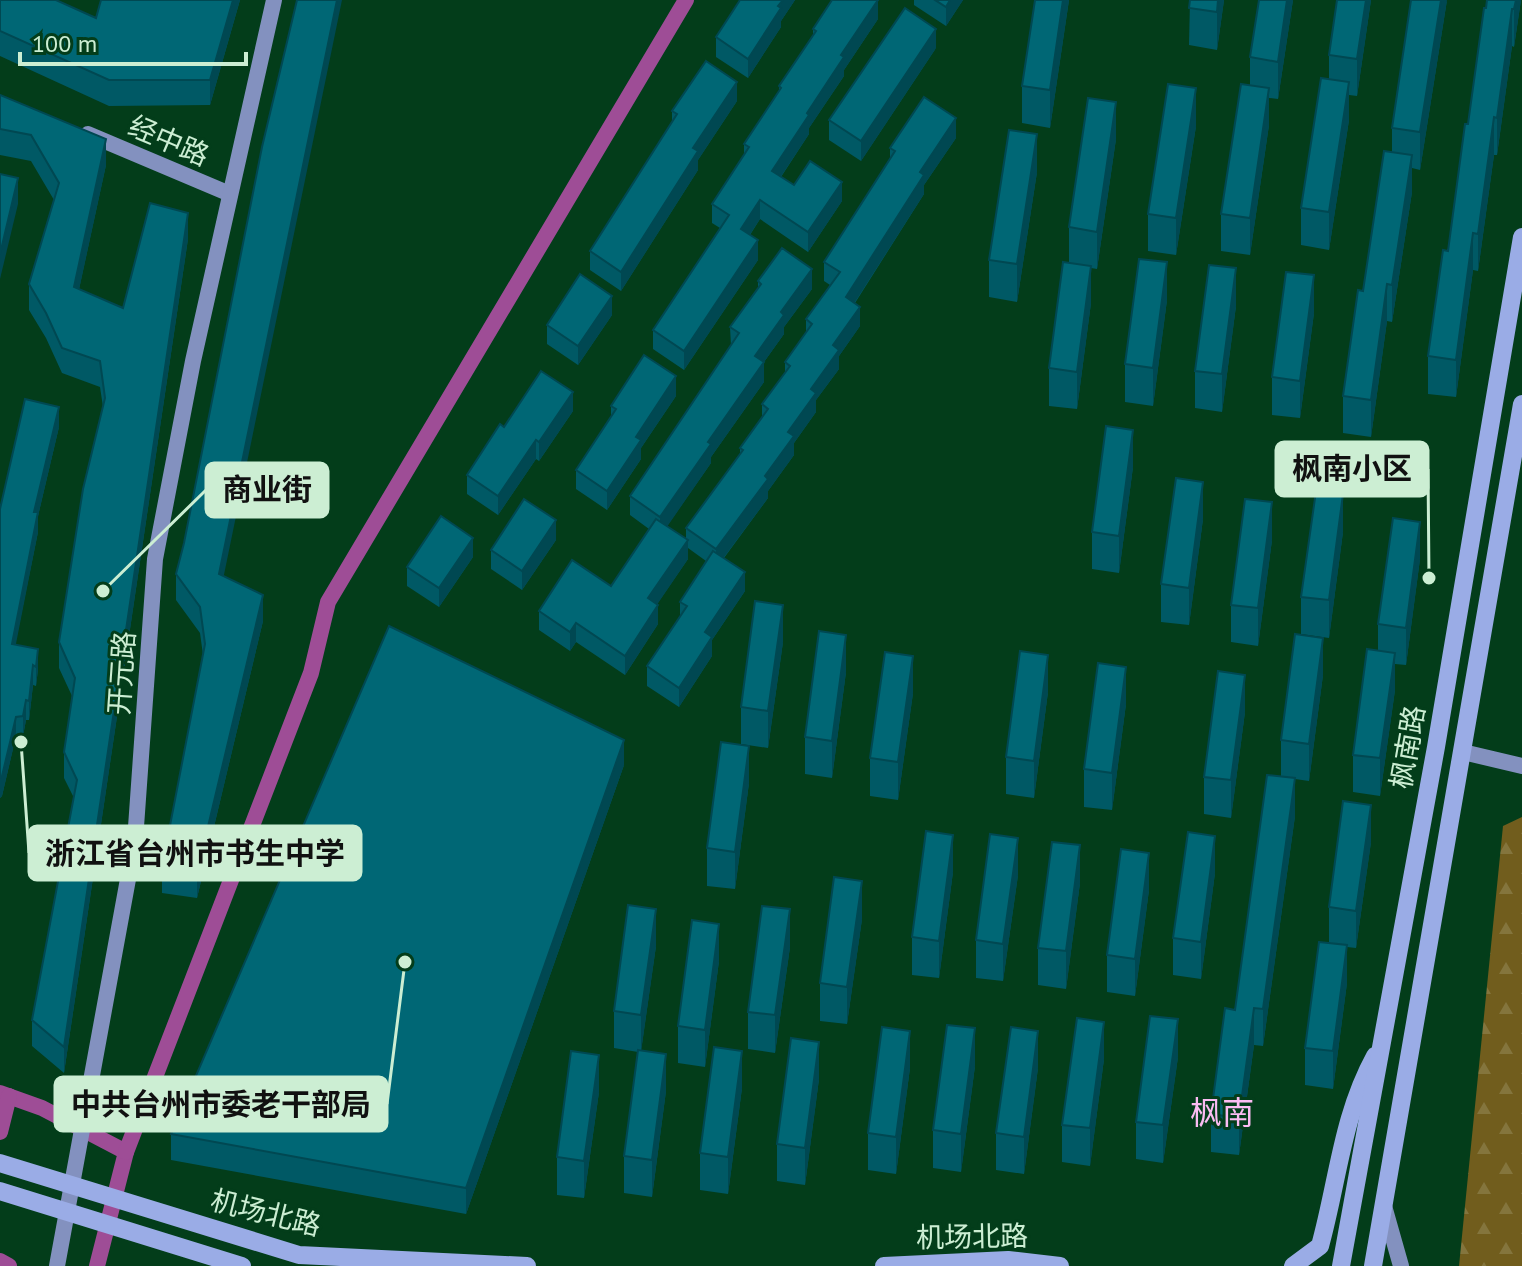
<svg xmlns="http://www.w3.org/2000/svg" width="1522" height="1266" viewBox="0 0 1522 1266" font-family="'PT Sans','Noto Sans SC',sans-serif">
<defs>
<pattern id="forest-firs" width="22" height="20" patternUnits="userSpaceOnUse" patternTransform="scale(2)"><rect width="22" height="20" fill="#715d1d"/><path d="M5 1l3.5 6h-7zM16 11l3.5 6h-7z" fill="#84753d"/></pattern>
</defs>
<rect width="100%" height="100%" fill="#033d1a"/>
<polygon fill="url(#forest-firs)" points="1522,817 1522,1266 1459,1266 1503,826"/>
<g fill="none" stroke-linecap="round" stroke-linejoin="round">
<g stroke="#9e4d96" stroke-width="16">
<polyline points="0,1093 42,1108 126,1152 97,1266"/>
<polyline points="0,1132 9,1096"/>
<polyline points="126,1152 311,673 328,602 686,0"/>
<polyline points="0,1261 9,1266"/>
</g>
<g stroke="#8391bf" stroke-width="16">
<polyline points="88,134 230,194"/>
<polyline points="1463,752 1522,766"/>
<polyline points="1384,1206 1401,1266"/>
<polyline points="57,1266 135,841 155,559 193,361 274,0"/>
</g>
<g stroke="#9aace6" stroke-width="18">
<polyline points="0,1163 299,1255 527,1266"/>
<polyline points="0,1191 242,1266"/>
<polyline points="884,1266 1008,1260 1060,1266"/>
<path d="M1293 1266 1320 1246C1338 1181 1342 1116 1375 1056"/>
<polyline points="1341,1266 1436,747 1522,237"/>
<polyline points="1373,1266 1522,404"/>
</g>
</g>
<g fill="#005965">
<polygon points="0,0 96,18 240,0 210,105 109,106 0,56"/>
<polygon points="740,0 795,0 781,21 781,27 748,78 716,57 716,37"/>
<polygon points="914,0 963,0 946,26 914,5"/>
<polygon points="1035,0 1069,0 1050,128 1022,123 1022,86"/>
<polygon points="1190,0 1224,0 1217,50 1189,45"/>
<polygon points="1293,0 1278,99 1269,98 1269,125 1250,255 1221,251 1221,214 1250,85 1250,57"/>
<polygon points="1337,0 1371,0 1357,96 1349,95 1349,120 1329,250 1301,245 1301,208 1329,79 1329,55"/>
<polygon points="1447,0 1420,170 1412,168 1412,192 1392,322 1387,321 1371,437 1343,433 1343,396 1363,291 1392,152 1392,128"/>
<polygon points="1487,0 1521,0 1514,47 1512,46 1497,155 1494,155 1478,271 1473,270 1456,397 1428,394 1428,356 1448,251"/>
<polygon points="878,19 844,70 844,76 809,128 809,134 781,177 794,185 842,201 808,252 760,219 750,235 758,260 684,370 653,349 653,330 720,228 712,223 712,204 744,155 744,144 779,92 779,86 813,35 813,29"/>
<polygon points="936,48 861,161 829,140 829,120"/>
<polygon points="0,95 106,165 79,289 123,308 188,239 64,1073 32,1046 32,1020 74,798 64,778 64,752 72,696 59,668 59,642 103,407 100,387 62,373 46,338 29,310 29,284 54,200 31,161 0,155"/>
<polygon points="737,101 698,160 698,170 621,291 590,270 590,251 672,122 672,111"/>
<polygon points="1196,126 1176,255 1148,251 1148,214"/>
<polygon points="956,138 924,185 924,194 855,303 860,326 839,356 839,369 816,400 816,412 794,443 794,455 768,491 768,498 724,558 745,591 712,640 712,656 679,707 647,686 647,666 680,618 680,602 706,561 688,548 688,559 657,604 658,624 625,675 576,642 570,651 539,630 539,611 611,586 649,529 630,515 630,496 731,346 730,327 758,288 758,281 812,289 784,327 784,334 764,362 764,382 711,457 711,463 667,526 686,539 686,528 740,455 740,448 762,417 762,404 785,373 785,362 806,332 806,319 830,285 824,281 824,262 890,158 890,148"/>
<polygon points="1116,139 1097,269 1091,268 1091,303 1077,409 1049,406 1049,368 1069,263 1069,227"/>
<polygon points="1037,172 1017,302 989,297 989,260"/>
<polygon points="1167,300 1153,406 1125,402 1125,364"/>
<polygon points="1236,306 1222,412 1195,408 1195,371"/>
<polygon points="1314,313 1300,418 1272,415 1272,377"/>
<polygon points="612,315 578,365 547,344 547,325"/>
<polygon points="676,396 641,448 641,459 607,510 576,489 576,470 611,417 611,406"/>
<polygon points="573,411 539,461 536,459 498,515 467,494 467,475 504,427"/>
<polygon points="59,427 38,516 38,532 15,645 38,669 36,686 33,685 29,720 26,720 23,736 16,736 2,796 0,798 0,509"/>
<polygon points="1133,467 1119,573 1092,569 1092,532"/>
<polygon points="1203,519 1189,625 1161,622 1161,584"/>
<polygon points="1343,532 1329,638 1301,634 1301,597"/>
<polygon points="556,540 522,590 491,569 491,550"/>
<polygon points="1272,540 1258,646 1231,642 1231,605"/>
<polygon points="184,543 224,576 263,621 197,898 162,893 162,867 203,655 200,633 176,600 176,574"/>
<polygon points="473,557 439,607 407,586 407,567"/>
<polygon points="1420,559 1406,665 1395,664 1395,690 1380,796 1353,792 1353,755 1378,650 1378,624"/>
<polygon points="783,642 768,748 741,744 741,707"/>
<polygon points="846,672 832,778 805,774 805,737"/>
<polygon points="1323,675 1309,781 1295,779 1295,816 1263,1046 1254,1045 1239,1155 1211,1152 1211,1114 1235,1010 1281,777 1281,740"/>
<polygon points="1048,692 1034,798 1006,794 1006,757"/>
<polygon points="913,693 898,800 870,796 870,758"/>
<polygon points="1126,704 1112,810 1084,807 1084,769"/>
<polygon points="1245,712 1231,818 1204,814 1204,777"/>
<polygon points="624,765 466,1214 171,1160 171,1134"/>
<polygon points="749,783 735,889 707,886 707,848"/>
<polygon points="1371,842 1356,948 1347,947 1347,983 1333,1089 1305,1085 1305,1048 1329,943 1329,907"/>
<polygon points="953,872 939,978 912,975 912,937"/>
<polygon points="1215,873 1201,979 1173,975 1173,938"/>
<polygon points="1018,875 1003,981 976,978 976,940"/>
<polygon points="1080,883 1066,989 1038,985 1038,948"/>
<polygon points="1149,890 1135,996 1107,992 1107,955"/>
<polygon points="862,919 847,1024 820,1021 820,983"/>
<polygon points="656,946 641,1051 666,1091 652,1197 624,1193 624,1156 638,1052 614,1048 614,1011"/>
<polygon points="790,947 775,1053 748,1049 748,1012"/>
<polygon points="719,961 705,1067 678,1063 678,1026"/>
<polygon points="1178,1057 1163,1163 1136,1159 1136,1122"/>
<polygon points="1104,1059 1090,1166 1062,1162 1062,1125"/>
<polygon points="975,1066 961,1172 933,1168 933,1130"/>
<polygon points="910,1068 896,1174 868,1170 868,1133"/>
<polygon points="1038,1068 1024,1174 996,1170 996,1133"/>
<polygon points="819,1079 805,1185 777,1181 777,1144"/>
<polygon points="742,1088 728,1194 700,1190 700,1153"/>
<polygon points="599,1092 584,1198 557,1195 557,1157"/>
</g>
<g fill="#004852">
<polygon points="233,0 240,0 210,105 210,80"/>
<polygon points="337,0 342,0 219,599 219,574"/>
<polygon points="783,0 795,0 781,21 781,27 748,78 748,59"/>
<polygon points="878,0 878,19 844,70 844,76 809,128 809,134 772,190 772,171 841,55"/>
<polygon points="950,0 963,0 946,26 946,7"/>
<polygon points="1063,0 1069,0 1050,128 1050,90"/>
<polygon points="1218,0 1224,0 1217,50 1217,12"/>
<polygon points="1287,0 1293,0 1278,99 1278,62"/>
<polygon points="1366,0 1371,0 1357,96 1357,59"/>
<polygon points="1441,0 1447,0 1420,170 1420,132"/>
<polygon points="1516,0 1521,0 1514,47 1514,9"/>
<polygon points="1512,9 1512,46 1497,155 1497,118"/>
<polygon points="936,29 936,48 861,161 861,141"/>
<polygon points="737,82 737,101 698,160 698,170 621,291 621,272 693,148"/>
<polygon points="1349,82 1349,120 1329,250 1329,212"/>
<polygon points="1196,88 1196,126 1176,255 1176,218"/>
<polygon points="1269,88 1269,125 1250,255 1250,218"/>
<polygon points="1116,102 1116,139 1097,269 1097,232"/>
<polygon points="1494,117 1494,155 1478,271 1478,234"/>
<polygon points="956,118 956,138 924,185 924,194 846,316 846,297 920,172"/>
<polygon points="1037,134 1037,172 1017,302 1017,264"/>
<polygon points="106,139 106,165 74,313 74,287"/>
<polygon points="1412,155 1412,192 1392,322 1392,285"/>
<polygon points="18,178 18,204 0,279 0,254"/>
<polygon points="842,182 842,201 808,252 808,232"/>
<polygon points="760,200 760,219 741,248 741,229"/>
<polygon points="188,213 188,239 64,1073 64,1047"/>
<polygon points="1473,233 1473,270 1456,397 1456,360"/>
<polygon points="758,240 758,260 684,370 684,351"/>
<polygon points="1167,262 1167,300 1153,406 1153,368"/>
<polygon points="1091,266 1091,303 1077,409 1077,372"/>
<polygon points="1236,268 1236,306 1222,412 1222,374"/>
<polygon points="812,269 812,289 784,327 784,334 764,362 764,382 711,457 711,463 660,537 660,517 708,442 755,356 781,312"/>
<polygon points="1314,275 1314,313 1300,418 1300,381"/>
<polygon points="1387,284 1387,321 1371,437 1371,400"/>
<polygon points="612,296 612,315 578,365 578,346"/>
<polygon points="860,307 860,326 839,356 839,369 816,400 816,412 794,443 794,455 768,491 768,498 716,568 716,549 765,476 833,345"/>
<polygon points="676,376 676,396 641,448 641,459 607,510 607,491 636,437"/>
<polygon points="573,392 573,411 539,461 539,442"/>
<polygon points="59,407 59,427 38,516 38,532 12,664 12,644 34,512"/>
<polygon points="1133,430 1133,467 1119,573 1119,536"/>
<polygon points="536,440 536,459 498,515 498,496"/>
<polygon points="1203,482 1203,519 1189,625 1189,588"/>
<polygon points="1343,494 1343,532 1329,638 1329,600"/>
<polygon points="1272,502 1272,540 1258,646 1258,608"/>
<polygon points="556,520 556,540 522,590 522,571"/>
<polygon points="1420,522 1420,559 1406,665 1406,628"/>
<polygon points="473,538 473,557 439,607 439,588"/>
<polygon points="688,540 688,559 648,618 648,598"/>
<polygon points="745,572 745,591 712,640 712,656 679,707 679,688 705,632"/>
<polygon points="263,595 263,621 197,898 197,873"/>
<polygon points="658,605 658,624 625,675 625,656"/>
<polygon points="783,605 783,642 768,748 768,711"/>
<polygon points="576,623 576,642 570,651 570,632"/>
<polygon points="846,635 846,672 832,778 832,741"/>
<polygon points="1323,638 1323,675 1309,781 1309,744"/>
<polygon points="38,649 38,669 36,686 36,667"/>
<polygon points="1395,653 1395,690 1380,796 1380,758"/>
<polygon points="1048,655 1048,692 1034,798 1034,761"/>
<polygon points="913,656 913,693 898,800 898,762"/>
<polygon points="33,665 33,685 29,720 29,701"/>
<polygon points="1126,667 1126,704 1112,810 1112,773"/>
<polygon points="1245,675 1245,712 1231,818 1231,780"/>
<polygon points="26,700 26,720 23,736 23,716"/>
<polygon points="16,717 16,736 2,796 0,798 0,778"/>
<polygon points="624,740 624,765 466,1214 466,1188"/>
<polygon points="749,746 749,783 735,889 735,852"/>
<polygon points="1295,778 1295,816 1263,1046 1263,1009"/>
<polygon points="1371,805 1371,842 1356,948 1356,911"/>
<polygon points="953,835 953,872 939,978 939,941"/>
<polygon points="1215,836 1215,873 1201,979 1201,942"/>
<polygon points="1018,838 1018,875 1003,981 1003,944"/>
<polygon points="1080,845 1080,883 1066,989 1066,951"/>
<polygon points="1149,853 1149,890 1135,996 1135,959"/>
<polygon points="862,881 862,919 847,1024 847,987"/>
<polygon points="656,909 656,946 641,1052 641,1015"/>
<polygon points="790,909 790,947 775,1053 775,1015"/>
<polygon points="719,924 719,961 705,1067 705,1030"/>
<polygon points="1347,945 1347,983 1333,1089 1333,1051"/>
<polygon points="1254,1008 1254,1045 1239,1155 1239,1118"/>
<polygon points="1178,1019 1178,1057 1163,1163 1163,1125"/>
<polygon points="1104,1022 1104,1059 1090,1166 1090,1128"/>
<polygon points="975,1028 975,1066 961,1172 961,1134"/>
<polygon points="910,1031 910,1068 896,1174 896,1137"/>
<polygon points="1038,1031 1038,1068 1024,1174 1024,1137"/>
<polygon points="819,1042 819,1079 805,1185 805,1148"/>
<polygon points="742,1051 742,1088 728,1194 728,1157"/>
<polygon points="666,1054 666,1091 652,1197 652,1160"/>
<polygon points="599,1055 599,1092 584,1198 584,1161"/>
</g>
<g fill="#006775" stroke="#004852" stroke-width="2">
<polygon points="0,0 56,0 96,18 101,0 233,0 210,80 109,80 0,31"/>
<polygon points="297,0 337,0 219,574 263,595 197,873 162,867 205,644 200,607 176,574 184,543 262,147"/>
<polygon points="740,0 783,0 778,6 781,8 748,59 716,37"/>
<polygon points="832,0 878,0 841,55 844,57 807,113 809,115 772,171 794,185 810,161 842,182 808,232 760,200 741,229 758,240 684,351 653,330 729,215 712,204 749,147 744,144 781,88 779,86 816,31 813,29"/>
<polygon points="935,0 950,0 946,7"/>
<polygon points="1035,0 1063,0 1050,90 1022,86"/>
<polygon points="1190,0 1218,0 1217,12 1189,8"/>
<polygon points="1259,0 1287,0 1278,62 1250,57"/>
<polygon points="1337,0 1366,0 1357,59 1329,55"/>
<polygon points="1411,0 1441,0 1420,132 1392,128"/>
<polygon points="1487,0 1516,0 1514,9 1512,9 1497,118 1494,117 1478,234 1473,233 1456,360 1428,356 1443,250 1448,251 1465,124 1468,124 1484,8 1486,8"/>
<polygon points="905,8 936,29 861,141 829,120"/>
<polygon points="706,61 737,82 693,148 698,151 621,272 590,251 677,114 672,111"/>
<polygon points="1321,78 1349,82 1329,212 1301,208"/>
<polygon points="1168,84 1196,88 1176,218 1148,214"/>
<polygon points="1241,84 1269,88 1250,218 1221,214"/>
<polygon points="0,95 106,139 74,287 123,308 150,203 188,213 64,1047 32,1020 77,780 64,752 75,678 59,642 83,489 105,398 100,361 62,348 46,313 29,284 59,183 31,135 0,129"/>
<polygon points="924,97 956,118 920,172 924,175 846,297 860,307 833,345 839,350 811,389 816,393 788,432 794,436 765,476 768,479 716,549 686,528 743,450 740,448 768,409 762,404 790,366 785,362 812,324 806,319 840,272 824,262 895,151 890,148"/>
<polygon points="1088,98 1116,102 1097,232 1069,227"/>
<polygon points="1009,130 1037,134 1017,264 989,260"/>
<polygon points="1384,151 1412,155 1392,285 1387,284 1371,400 1343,396 1358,290 1363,291"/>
<polygon points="0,174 18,178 0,254"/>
<polygon points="782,248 812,269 781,312 784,315 755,356 764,362 708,442 711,444 660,517 630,496 739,333 730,327 761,284 758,281"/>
<polygon points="1139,259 1167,262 1153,368 1125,364"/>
<polygon points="1063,262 1091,266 1077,372 1049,368"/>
<polygon points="1209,265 1236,268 1222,374 1195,371"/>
<polygon points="1286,272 1314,275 1300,381 1272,377"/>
<polygon points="580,274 612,296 578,346 547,325"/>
<polygon points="644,355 676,376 636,437 641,440 607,491 576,470 616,409 611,406"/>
<polygon points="541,371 573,392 539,442 536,440 498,496 467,475 500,424 504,427"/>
<polygon points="25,399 59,407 34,512 38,512 12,644 38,649 36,667 33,665 29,701 26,700 23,716 16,717 2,776 0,778 0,509"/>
<polygon points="1106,426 1133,430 1119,536 1092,532"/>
<polygon points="1176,478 1203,482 1189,588 1161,584"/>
<polygon points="1316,491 1343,494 1329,600 1301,597"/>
<polygon points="524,499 556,520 522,571 491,550"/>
<polygon points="1245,499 1272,502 1258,608 1231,605"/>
<polygon points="441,516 473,538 439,588 407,567"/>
<polygon points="1393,518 1420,522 1406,628 1378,624"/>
<polygon points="656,519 688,540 648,598 658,605 625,656 576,623 570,632 539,611 572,560 611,586"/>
<polygon points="713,551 745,572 705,632 712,637 679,688 647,666 687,606 680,602"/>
<polygon points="755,601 783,605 768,711 741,707"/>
<polygon points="389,626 624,740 466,1188 171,1134"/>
<polygon points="819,631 846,635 832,741 805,737"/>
<polygon points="1295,634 1323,638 1309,744 1281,740"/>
<polygon points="1367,649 1395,653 1380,758 1353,755"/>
<polygon points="1020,651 1048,655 1034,761 1006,757"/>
<polygon points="885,652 913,656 898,762 870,758"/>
<polygon points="1098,663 1126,667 1112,773 1084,769"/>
<polygon points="1218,671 1245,675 1231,780 1204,777"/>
<polygon points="721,742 749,746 735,852 707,848"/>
<polygon points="1267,775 1295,778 1263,1009 1254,1008 1239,1118 1211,1114 1225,1008 1235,1010"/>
<polygon points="1343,801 1371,805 1356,911 1329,907"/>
<polygon points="926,831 953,835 939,941 912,937"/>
<polygon points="1188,832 1215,836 1201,942 1173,938"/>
<polygon points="990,834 1018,838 1003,944 976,940"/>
<polygon points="1052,842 1080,845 1066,951 1038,948"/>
<polygon points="1121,849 1149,853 1135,959 1107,955"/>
<polygon points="834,877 862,881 847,987 820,983"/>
<polygon points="628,905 656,909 641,1015 614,1011"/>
<polygon points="762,906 790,909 775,1015 748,1012"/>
<polygon points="692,920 719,924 705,1030 678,1026"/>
<polygon points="1319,942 1347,945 1333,1051 1305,1048"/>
<polygon points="1150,1016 1178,1019 1163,1125 1136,1122"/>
<polygon points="1077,1018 1104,1022 1090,1128 1062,1125"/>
<polygon points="947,1025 975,1028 961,1134 933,1130"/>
<polygon points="882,1027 910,1031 896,1137 868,1133"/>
<polygon points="1011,1027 1038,1031 1024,1137 996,1133"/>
<polygon points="791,1038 819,1042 805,1148 777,1144"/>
<polygon points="714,1047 742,1051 728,1157 700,1153"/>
<polygon points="638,1050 666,1054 652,1160 624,1156"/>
<polygon points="571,1051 599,1055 584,1161 557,1157"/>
</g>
<g text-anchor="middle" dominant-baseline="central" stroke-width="6" stroke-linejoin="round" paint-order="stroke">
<g font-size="28" fill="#cceed3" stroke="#033d1a">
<text transform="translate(169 140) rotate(23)">经中路</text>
<text transform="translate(121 673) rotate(-86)">开元路</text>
<text transform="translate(1407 747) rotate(-80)">枫南路</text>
<text transform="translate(266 1212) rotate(14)">机场北路</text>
<text transform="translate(972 1236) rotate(-1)">机场北路</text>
</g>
<g font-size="32" fill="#fbbcf2" stroke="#033d1a">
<text x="1222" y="1112">枫南</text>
</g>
</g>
<path fill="none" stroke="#cceed3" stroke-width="3" d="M1429 578L1428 469M103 591L206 490M21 742L29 853M405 962L387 1104"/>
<g fill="#cceed3" stroke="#033d1a" stroke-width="3">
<circle cx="1429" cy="578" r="8"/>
<circle cx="103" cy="591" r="8"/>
<circle cx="21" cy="742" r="8"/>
<circle cx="405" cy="962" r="8"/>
</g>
<g fill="#cceed3" stroke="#cceed3" stroke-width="3">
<rect x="1276" y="442" width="152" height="54" rx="8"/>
<rect x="206" y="463" width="122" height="54" rx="8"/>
<rect x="29" y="826" width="332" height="54" rx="8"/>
<rect x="55" y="1077" width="332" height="54" rx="8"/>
</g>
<g font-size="30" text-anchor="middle" font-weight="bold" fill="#111">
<text x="1352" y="479">枫南小区</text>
<text x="267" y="500">商业街</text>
<text x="195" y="864">浙江省台州市书生中学</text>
<text x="221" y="1115">中共台州市委老干部局</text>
</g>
<path d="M20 52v12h226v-12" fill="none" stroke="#cceed3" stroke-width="4"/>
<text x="32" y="52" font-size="24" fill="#cceed3" stroke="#033d1a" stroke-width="6" paint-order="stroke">100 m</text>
</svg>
